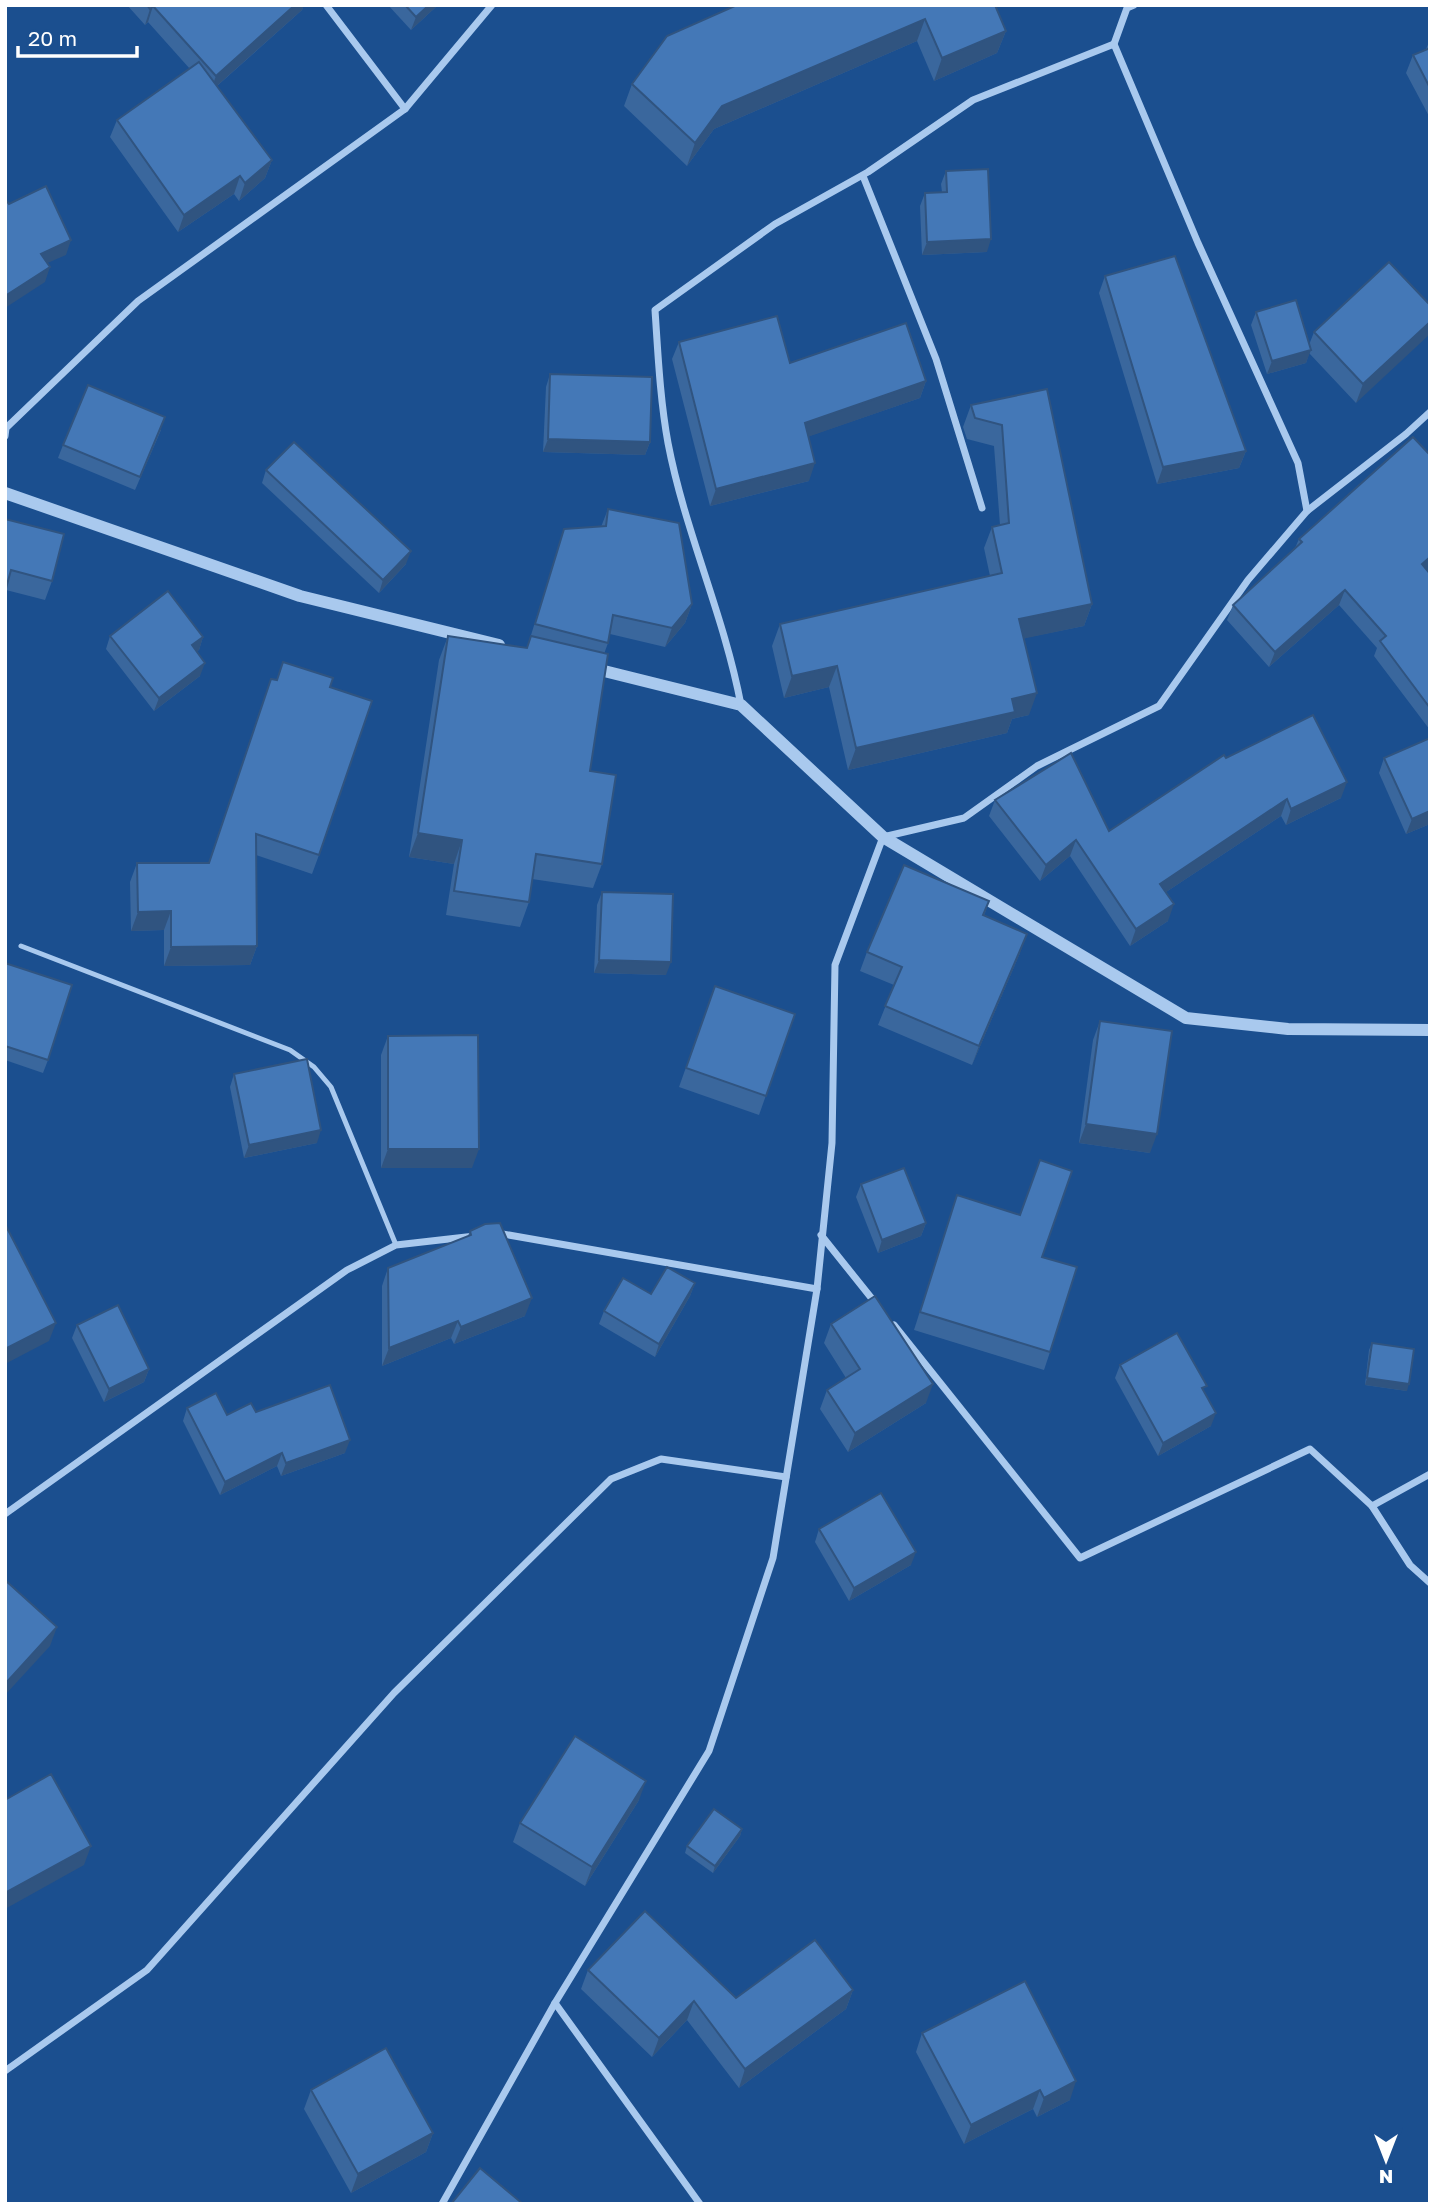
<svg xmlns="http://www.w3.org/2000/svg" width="1435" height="2209" viewBox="0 0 1435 2209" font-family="'Golos Text',sans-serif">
<rect width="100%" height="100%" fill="#1b4f8f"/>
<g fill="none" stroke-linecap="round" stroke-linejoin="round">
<polyline stroke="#a9c9ee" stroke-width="5" points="21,946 290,1050 314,1067 331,1087 396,1245"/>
<g stroke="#a9c9ee" stroke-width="7">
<polyline points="326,5 405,109"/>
<polyline points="1114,44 1127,8 1134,5"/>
<polyline points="863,176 936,359 982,508"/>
<polyline points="5,436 6,428 138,301 405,109 492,5"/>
<path d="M741 705C724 615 685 532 668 443 660 399 658 354 655 310L775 224 868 172 973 100 1114 44 1198 243 1298 463 1307 511"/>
<polyline points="497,1233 817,1289"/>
<polyline points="821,1235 877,1305"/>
<polyline points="894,1325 1080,1558 1310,1449 1372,1506 1430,1474"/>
<polyline points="1372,1506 1410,1565 1430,1583"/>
<polyline points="5,1514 347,1270 396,1245 475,1236"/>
<polyline points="555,2003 700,2204"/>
<polyline points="5,2071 147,1970 394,1693 611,1479 661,1459 786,1477"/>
<polyline points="442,2204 555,2003 709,1751 773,1558 817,1289 832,1143 835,965 883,837 964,818 1037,766 1159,706 1248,580 1307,511 1406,434 1430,412"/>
</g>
<g stroke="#a9c9ee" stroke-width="12">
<polyline points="5,493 300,596 499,645"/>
<polyline points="592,668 741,705 883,837 1186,1018 1288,1029 1430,1030"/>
</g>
</g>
<g fill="#3a679d">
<polygon points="127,5 304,5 302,10 217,86 272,160 265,178 239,201 234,194 178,232 110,137 117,120 190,69 148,22 145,25"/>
<polygon points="388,5 438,5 411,30"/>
<polygon points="995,5 1006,31 997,53 934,81 917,41 714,129 687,166 624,106 632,84 667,36"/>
<polygon points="1430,40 1430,118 1406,73 1413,55 1426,49"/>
<polygon points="946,171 987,252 922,255 920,206 925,193 942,192 941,184"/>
<polygon points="1105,276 1246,451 1239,468 1157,484 1099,293"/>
<polygon points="1430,305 1356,403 1309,353 1306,363 1267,374 1251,325 1256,312 1309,345 1314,332"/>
<polygon points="679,342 790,363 926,381 920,398 809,436 809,481 710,506 672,359"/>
<polygon points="550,374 650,442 645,455 543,452 546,387"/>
<polygon points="1047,389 1092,604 1084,626 1024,638 1029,715 1012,719 1007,733 848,770 829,687 784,698 772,646 780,624 990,576 984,548 992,527 1000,525 994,446 967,439 963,427 971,405"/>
<polygon points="161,430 135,490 58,458 63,445"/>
<polygon points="1430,455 1430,568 1427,570 1430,574 1430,730 1374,656 1377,648 1339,605 1269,667 1227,620 1233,605 1295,548 1299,539"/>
<polygon points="266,470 406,564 379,593 262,483"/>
<polygon points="608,509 692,604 685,623 665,647 610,634 608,643 604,654 590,771 602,864 593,888 532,879 529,902 520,927 446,915 454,864 409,857 439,660 448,636 527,648 564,529 601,527"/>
<polygon points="5,519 52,581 45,600 6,590 5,593"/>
<polygon points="110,636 203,637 199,650 197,651 200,676 154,711 106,649"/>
<polygon points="276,680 330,687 319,855 312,874 256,855 257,946 250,965 164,966 164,930 131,931 130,882 137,863 209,863"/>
<polygon points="1430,738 1430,824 1406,834 1379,773 1384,758"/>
<polygon points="1226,758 1341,798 1286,825 1281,816 1166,892 1168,921 1130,946 1070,856 1040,881 989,816 995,800 1109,831"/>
<polygon points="602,892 666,975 594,973 597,905"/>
<polygon points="989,901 984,916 1020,953 972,1065 878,1025 894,985 860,971 867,952"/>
<polygon points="5,963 48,1060 43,1073 5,1060"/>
<polygon points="715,986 795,1014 759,1115 679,1087"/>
<polygon points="1100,1021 1150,1153 1079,1143 1093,1040"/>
<polygon points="388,1036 472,1168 381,1168 381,1055"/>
<polygon points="234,1074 317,1143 244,1158 230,1087"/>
<polygon points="861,1184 926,1223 921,1236 878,1253 856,1197"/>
<polygon points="957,1195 1042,1257 1050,1352 1044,1370 914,1330"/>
<polygon points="470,1231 525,1316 454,1344 451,1338 382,1366 382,1286 388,1268 468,1236"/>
<polygon points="695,1283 690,1296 655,1357 599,1324 604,1311"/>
<polygon points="831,1324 926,1403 848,1452 820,1409 827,1390 846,1378 824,1343"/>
<polygon points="77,1325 149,1369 144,1382 104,1402 72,1338"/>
<polygon points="1372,1343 1407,1391 1365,1385 1369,1350"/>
<polygon points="1120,1365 1211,1426 1158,1456 1115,1378"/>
<polygon points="187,1408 227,1415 256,1412 345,1453 281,1476 277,1466 220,1495 183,1421"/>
<polygon points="819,1529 911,1565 849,1601 815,1542"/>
<polygon points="639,1800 585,1886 513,1842 520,1823"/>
<polygon points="742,1829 740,1836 713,1873 685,1853 687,1846"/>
<polygon points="588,1970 736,1998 853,1990 846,2009 739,2088 687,2020 652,2057 581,1989"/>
<polygon points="922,2033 1070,2100 1037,2117 1033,2109 964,2144 916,2052"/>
<polygon points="311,2090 433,2133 426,2152 351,2193 304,2109"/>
</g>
<g fill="#305480">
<polygon points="295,5 304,5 302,10 210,92 216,76"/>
<polygon points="429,5 438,5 411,30 416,17"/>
<polygon points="153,6 148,22 145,25 150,9"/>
<polygon points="925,19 917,41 714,129 687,166 695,143 722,106"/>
<polygon points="1006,31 997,53 934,81 942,58"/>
<polygon points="272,160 265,178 239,201 245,183"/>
<polygon points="240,176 234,194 178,232 184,215"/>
<polygon points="991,239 987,252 922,255 927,242"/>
<polygon points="71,240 66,255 36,268 41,254"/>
<polygon points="50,267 45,282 5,308 5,296"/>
<polygon points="1430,322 1430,334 1356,403 1363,384"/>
<polygon points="1311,350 1306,363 1267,374 1272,361"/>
<polygon points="926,381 920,398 799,440 805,423"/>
<polygon points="548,439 650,442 645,455 543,452"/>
<polygon points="1246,451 1239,468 1157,484 1163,467"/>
<polygon points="815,463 809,481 710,506 716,489"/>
<polygon points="411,551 406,564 379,593 383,580"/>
<polygon points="1430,557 1430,568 1416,579 1422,564"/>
<polygon points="1345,590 1339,605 1269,667 1275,652"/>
<polygon points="692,604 685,623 665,647 672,628"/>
<polygon points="1092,604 1084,626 1012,641 1019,619"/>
<polygon points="203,637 199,650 187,658 192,645"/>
<polygon points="205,663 200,676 154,711 159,698"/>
<polygon points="837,666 829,687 784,698 792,676"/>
<polygon points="1037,693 1029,715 1012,719 1007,733 848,770 856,748 1012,699"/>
<polygon points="1347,782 1341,798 1286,825 1291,809"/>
<polygon points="1287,799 1281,816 1154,900 1160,884"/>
<polygon points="1430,811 1430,824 1406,834 1412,819"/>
<polygon points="418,833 462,840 454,864 409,857"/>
<polygon points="1076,840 1070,856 1040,881 1046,865"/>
<polygon points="1174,904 1168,921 1130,946 1136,929"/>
<polygon points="171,911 164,930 131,931 138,912"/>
<polygon points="1027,934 1020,953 972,1065 979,1046"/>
<polygon points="257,946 250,965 164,966 171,947"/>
<polygon points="599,960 671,962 666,975 594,973"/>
<polygon points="1086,1124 1157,1134 1150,1153 1079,1143"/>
<polygon points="321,1130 317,1143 244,1158 249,1145"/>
<polygon points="388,1149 479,1149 472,1168 381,1168"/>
<polygon points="926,1223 921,1236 878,1253 882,1240"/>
<polygon points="695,1283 690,1296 655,1357 659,1344"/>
<polygon points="532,1298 525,1316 454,1344 461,1327"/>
<polygon points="458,1321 451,1338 382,1366 389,1348"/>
<polygon points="56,1323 49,1341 5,1364 5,1349"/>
<polygon points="149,1369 144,1382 104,1402 109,1389"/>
<polygon points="1367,1378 1409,1384 1407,1391 1365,1385"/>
<polygon points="933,1384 926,1403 848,1452 855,1433"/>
<polygon points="1216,1413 1211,1426 1158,1456 1163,1443"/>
<polygon points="350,1440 345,1453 281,1476 286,1463"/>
<polygon points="282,1453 277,1466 220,1495 225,1482"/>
<polygon points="916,1552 911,1565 849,1601 854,1588"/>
<polygon points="57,1627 50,1646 5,1695 5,1684"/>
<polygon points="646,1781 639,1800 585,1886 592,1867"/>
<polygon points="742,1829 740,1836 713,1873 715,1866"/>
<polygon points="91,1846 84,1865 5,1909 5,1893"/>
<polygon points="853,1990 846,2009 739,2088 745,2069"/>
<polygon points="694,2001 687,2020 652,2057 659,2038"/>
<polygon points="1076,2081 1070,2100 1037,2117 1044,2098"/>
<polygon points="1040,2090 1033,2109 964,2144 971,2125"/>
<polygon points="433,2133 426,2152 351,2193 358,2174"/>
</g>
<g fill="#4478b7" stroke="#305480" stroke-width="2">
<polygon points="147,5 295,5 216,76 153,6 150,9"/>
<polygon points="405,5 429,5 416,17"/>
<polygon points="737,5 995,5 1006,31 942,58 925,19 722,106 695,143 632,84 667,36"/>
<polygon points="1430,48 1430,88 1413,55"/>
<polygon points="199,62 272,160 245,183 240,176 184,215 117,120"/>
<polygon points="988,169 991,239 927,242 925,193 947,192 946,171"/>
<polygon points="46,186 71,240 41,254 50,267 5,296 5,199 9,204"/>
<polygon points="1175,256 1246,451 1163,467 1105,276"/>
<polygon points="1389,262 1430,305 1430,322 1363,384 1314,332"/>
<polygon points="1296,300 1311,350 1272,361 1256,312"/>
<polygon points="777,316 790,363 906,323 926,381 805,423 815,463 716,489 679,342"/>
<polygon points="550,374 652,377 650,442 548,439"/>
<polygon points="88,385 165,417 140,477 63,445"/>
<polygon points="1047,389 1092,604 1019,619 1037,693 1012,699 1015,712 856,748 837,666 792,676 780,624 1002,573 992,527 1009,523 1002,425 975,418 971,405"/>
<polygon points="1413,437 1430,455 1430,557 1422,564 1430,574 1430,708 1380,641 1386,636 1345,590 1275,652 1233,605 1302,542 1299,539"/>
<polygon points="294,442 411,551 383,580 266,470"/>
<polygon points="608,509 679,523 692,604 672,628 613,615 608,643 535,624 564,529 606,526"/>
<polygon points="5,519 64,534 52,581 11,570 5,592"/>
<polygon points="168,591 203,637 192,645 205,663 159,698 110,636"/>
<polygon points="448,636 527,648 531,636 608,654 590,771 616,775 602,864 536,854 529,902 454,891 462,840 418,833"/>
<polygon points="283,662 333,678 330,687 372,701 319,855 256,834 257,946 171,947 171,911 138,912 137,863 209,863 271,679 277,680"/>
<polygon points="1313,715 1347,782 1291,809 1287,799 1160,884 1174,904 1136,929 1076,840 1046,865 995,800 1071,753 1109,831 1224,755 1226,758"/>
<polygon points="1430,738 1430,811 1412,819 1384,758"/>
<polygon points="904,865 989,901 983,915 1027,934 979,1046 885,1006 902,967 867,952"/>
<polygon points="602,892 673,894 671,962 599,960"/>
<polygon points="5,963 72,985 48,1060 5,1046"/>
<polygon points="715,986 795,1014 766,1096 686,1068"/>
<polygon points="1100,1021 1172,1031 1157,1134 1086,1124"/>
<polygon points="478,1035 479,1149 388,1149 388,1036"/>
<polygon points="307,1059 321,1130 249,1145 234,1074"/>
<polygon points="1040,1160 1072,1171 1042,1257 1077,1267 1050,1352 920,1312 957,1195 1020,1215"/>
<polygon points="904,1168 926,1223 882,1240 861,1184"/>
<polygon points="500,1223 532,1298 461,1327 458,1321 389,1348 388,1268 471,1235 470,1231 485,1224"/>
<polygon points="5,1224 56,1323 5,1349"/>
<polygon points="667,1267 695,1283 659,1344 604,1311 623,1278 651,1294"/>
<polygon points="875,1296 933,1384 855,1433 827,1390 860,1369 831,1324"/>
<polygon points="118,1305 149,1369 109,1389 77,1325"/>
<polygon points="1177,1333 1207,1386 1202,1388 1216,1413 1163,1443 1120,1365"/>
<polygon points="1372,1343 1414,1349 1409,1384 1367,1378"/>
<polygon points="330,1385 350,1440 286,1463 282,1453 225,1482 187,1408 216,1393 227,1415 251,1403 256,1412"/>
<polygon points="881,1493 916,1552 854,1588 819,1529"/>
<polygon points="5,1580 57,1627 5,1684"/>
<polygon points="575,1736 646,1781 592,1867 520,1823"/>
<polygon points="51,1774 91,1846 5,1893 5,1800"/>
<polygon points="714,1809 742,1829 715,1866 687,1846"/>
<polygon points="645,1911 736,1998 815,1940 853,1990 745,2069 694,2001 659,2038 588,1970"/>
<polygon points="1025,1981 1076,2081 1044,2098 1040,2090 971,2125 922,2033"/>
<polygon points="386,2048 433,2133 358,2174 311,2090"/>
<polygon points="480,2168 523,2204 451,2204"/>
</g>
<rect width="1435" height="2209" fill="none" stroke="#ffffff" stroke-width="14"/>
<g transform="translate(1386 2160) rotate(180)" stroke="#1b4f8f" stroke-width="5" paint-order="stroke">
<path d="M0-5L12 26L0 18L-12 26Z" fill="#ffffff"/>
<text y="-10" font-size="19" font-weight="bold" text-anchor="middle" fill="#ffffff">N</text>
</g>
<path d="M18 46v10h119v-10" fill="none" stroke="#ffffff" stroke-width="3.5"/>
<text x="28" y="46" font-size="21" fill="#ffffff" stroke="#1b4f8f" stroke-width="5" paint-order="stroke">20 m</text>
</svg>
